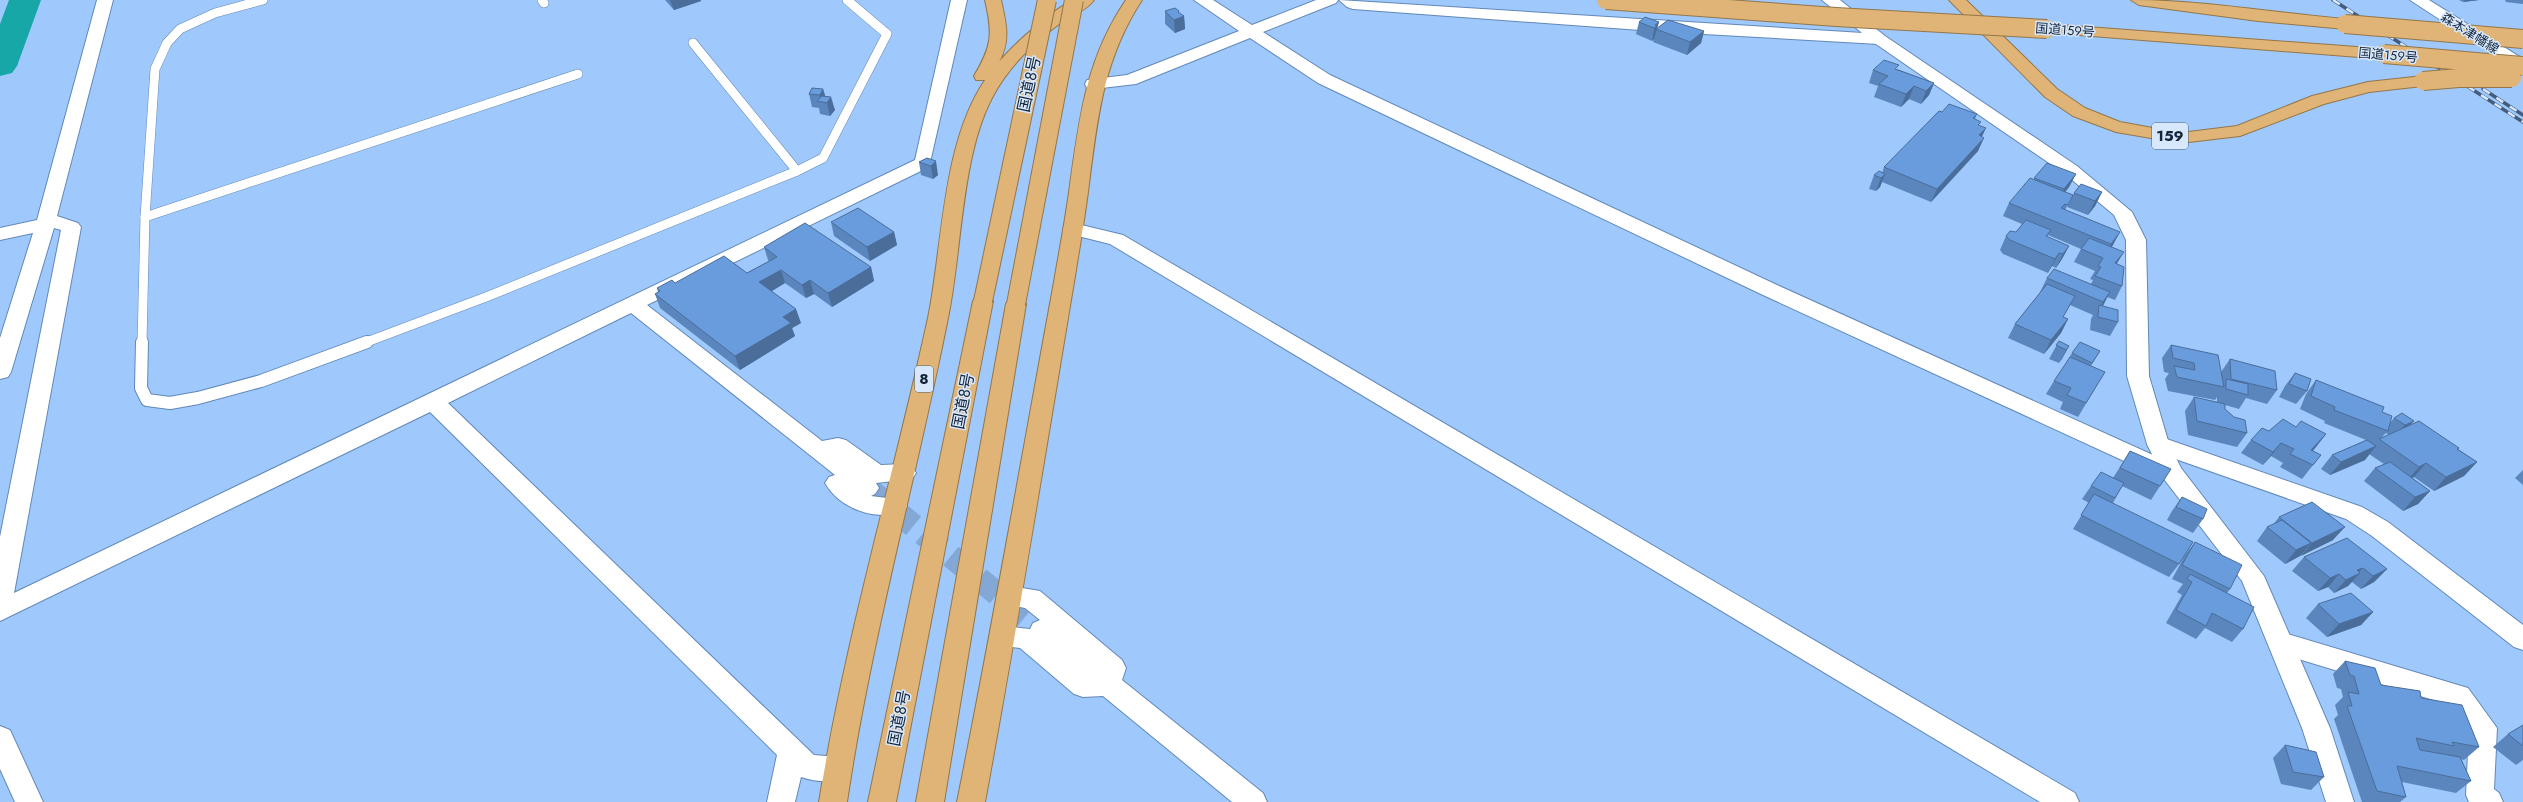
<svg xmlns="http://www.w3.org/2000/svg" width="2523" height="802" viewBox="0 0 2523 802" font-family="Jost,'Noto Sans JP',sans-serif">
<rect width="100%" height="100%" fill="#9fc9fd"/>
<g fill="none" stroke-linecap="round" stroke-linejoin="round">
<polygon fill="#18a7a7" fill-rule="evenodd" points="9,0 41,0 17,66 12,73 0,76 0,24"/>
<polyline stroke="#83a8d6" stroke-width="24" stroke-dasharray="24 12" stroke-linecap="butt" points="867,488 1042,630"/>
<defs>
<g id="service-far1">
<polyline points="542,0 544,3"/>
<polyline points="693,43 797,171"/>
<polyline points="145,217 578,74"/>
<polyline points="142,343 145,217 155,69 167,43 180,29 215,13 263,0"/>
<polyline points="364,343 486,297 797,171 823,158 887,34 847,0"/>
</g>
<polyline id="service" points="142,342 141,388 147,400 170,403 198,398 261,381 367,342"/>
<g id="minor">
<path d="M97 0H113L57 216 78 223 81 227 14 593 915 160 951 0H967L929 167 647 305 822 441 838 438 846 440 881 465 904 464 912 467 916 473 912 479 876 483 879 488 875 494 871 496 903 500 907 506 903 512C875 521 840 509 825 483L829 477 835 475 631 313 448 403 814 755 838 757 848 760 852 769 848 778C834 783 815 782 801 777L795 802H767L777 755 430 412 0 621V537L61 230 54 228 11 372 8 377 0 379V338L33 233 0 240V228L37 220Z"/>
<polygon points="1194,0 1213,0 1252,25 1316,0 1338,0 1336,3 1263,32 1330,75 1777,285 2164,460 2168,466 2164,472 2156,475 2148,472 1763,295 1318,83 1250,38 1136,84 1093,89 1087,88 1085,84 1087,80 1127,75 1239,31"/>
<polygon points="1339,0 1879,34 1887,39 1879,44 1668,32 1353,9 1347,7"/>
<polygon points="1073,223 1123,235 2075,793 2079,802 2040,802 1110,244 1066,233 1063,229 1066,225"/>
<polygon points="2158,436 2362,507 2388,522 2523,625 2523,650 2514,647 2372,536 2346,519 2150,450 2147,444 2150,438"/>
<polygon points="1010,586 1040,591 1122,660 1126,668 1122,680 1263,793 1267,802 1232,802 1103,696 1083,697 1074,694 1020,648 995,645 991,637 995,629 1004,626 1030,629 1033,623 1040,620 1025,608 1001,603 997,596 1001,589"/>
<polygon points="2281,632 2468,688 2497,728 2494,789 2499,793 2503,802 2469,802 2466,795 2469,731 2450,705 2272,651 2268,643 2272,635"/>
<polygon points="0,726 10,730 43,802 15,802 0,769"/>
</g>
<polygon id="tertiary" points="1822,0 1840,0 1885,36 2077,166 2132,212 2146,240 2149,376 2169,444 2181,468 2264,576 2330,728 2354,802 2326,802 2302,728 2242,581 2164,479 2147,444 2127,376 2126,240 2114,215 2065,174 1873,42"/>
<polygon id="secondary" points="2410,0 2429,0 2523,59 2523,71 2517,70"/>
<g id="trunk">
<path d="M985 0H1001C1006 23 1011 40 999 62 1012 46 1057 5 1075 0 1081 0 1088 0 1094 0 1087 10 1072 16 1062 22 1034 42 1008 67 992 98 961 157 962 251 948 318 916 479 871 639 847 802H819C845 639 893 479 928 318 943 244 942 143 985 80H976L974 76C992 46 993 34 985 0Z"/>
<path d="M1126 0H1142C1102 61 1097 122 1088 192 1084 222 1079 252 1074 282 1045 455 1017 629 985 802H957C992 629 1022 455 1054 282 1059 252 1065 222 1069 192 1079 121 1085 60 1126 0Z"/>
<polygon points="1949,0 1966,0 2057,89 2085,108 2120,122 2180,133 2237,126 2312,96 2368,82 2423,76 2429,77 2431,81 2429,85 2423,86 2369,92 2324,104 2240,136 2180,143 2116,132 2073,116 2045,97"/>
<path d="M2131 0C2203 0 2274 13 2345 19L2353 24 2345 29 2258 21 2139 5Z"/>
<polygon points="2047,24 2384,49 2392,54 2384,59 2041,32 2039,29"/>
<polygon points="983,294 990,296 993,301 896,802 868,802 973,301 976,296"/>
<polygon points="1016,297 1023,299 1026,304 944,802 916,802 1006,304 1009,299"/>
</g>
</defs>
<use href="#service-far1" stroke="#6188b9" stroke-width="10"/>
<use href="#service" stroke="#6188b9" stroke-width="14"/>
<use href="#minor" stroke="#6188b9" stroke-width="2"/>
<use href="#tertiary" stroke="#6188b9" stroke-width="2"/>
<use href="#secondary" stroke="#6188b9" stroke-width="2"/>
<use href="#trunk" stroke="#93764a" stroke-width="2"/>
<use href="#service-far1" stroke="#fff" stroke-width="9"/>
<use href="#service" stroke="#fff" stroke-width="12"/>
<use href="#minor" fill="#fff" fill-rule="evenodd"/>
<use href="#tertiary" fill="#fff" fill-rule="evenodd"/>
<use href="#secondary" fill="#fff" fill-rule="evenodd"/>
<use href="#trunk" fill="#dfb476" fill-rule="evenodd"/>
<defs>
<g id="rail">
<polyline points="2333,0 2523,122"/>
<polyline points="2483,89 2523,115"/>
</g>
</defs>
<use href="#rail" stroke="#445d7c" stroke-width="3.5"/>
<use href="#rail" stroke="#d7e8fd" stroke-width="2.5" stroke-dasharray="8" stroke-linecap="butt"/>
<defs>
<g id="trunk-bridge">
<polyline points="1606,0 1836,17 2047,29"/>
<polyline points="2345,24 2523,39"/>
<polyline points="2384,54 2523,66"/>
<polyline points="2423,81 2459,78 2512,78"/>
<polyline points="983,301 1047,0"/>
<polyline points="1016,304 1074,0"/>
</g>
</defs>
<use href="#trunk-bridge" stroke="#93764a" stroke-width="20" stroke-linecap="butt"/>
<use href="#trunk-bridge" stroke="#dfb476" stroke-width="18"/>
</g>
<g fill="#5a86bd" fill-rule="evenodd">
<polygon points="665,0 701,0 701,1 674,10"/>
<polygon points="2459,0 2479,0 2463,2"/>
<polygon points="2505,0 2523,0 2523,4 2506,2"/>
<polygon points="1165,11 1179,11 1179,13 1184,16 1185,29 1175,33 1165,24"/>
<polygon points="1639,22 1659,22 1657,28 1704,31 1701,43 1687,55 1653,42 1654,39 1652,41 1636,34"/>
<polygon points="1897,69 1934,83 1929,95 1921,104 1909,99 1901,107 1874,97 1878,86 1869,83 1873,70"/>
<polygon points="823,89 825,96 835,110 830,116 820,114 819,108 812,107 809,94"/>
<polygon points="1942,112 1977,114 1975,119 1979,126 1982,137 1978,151 1931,202 1882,182 1880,187 1876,191 1869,189 1874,175 1882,173 1884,167"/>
<polygon points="927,158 938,175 933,179 921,175 919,162"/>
<polygon points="2076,174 2069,187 2065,192 2073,195 2065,210 2113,245 2111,247 2117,264 2122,286 2115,300 2107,297 2102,306 2118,322 2110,336 2090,330 2091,319 2093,315 2070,305 2063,317 2068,319 2061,333 2044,354 2008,338 2015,324 2041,292 2040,292 2047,278 2091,284 2093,280 2090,279 2095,271 2074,262 2081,249 2048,235 2047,237 2069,246 2062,259 2056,268 2052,266 2048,273 2003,254 2000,250 2006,236 2016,232 2022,224 2003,216 2009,203 2034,179 2034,178"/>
<polygon points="2102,192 2095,206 2088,215 2067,207 2074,193"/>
<polygon points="831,222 894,232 897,245 870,261 834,236"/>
<polygon points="764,247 871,267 874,281 832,307 814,294 806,298 785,283 771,291 801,323 792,328 795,336 740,370 660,308 655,294 658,292 657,288 675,283 747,273 769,261 768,260"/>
<polygon points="2059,341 2069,346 2059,363 2049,359"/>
<polygon points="2171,345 2221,372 2230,359 2277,390 2267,404 2246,398 2239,409 2225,405 2225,409 2247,433 2237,447 2188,435 2185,411 2194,397 2217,402 2217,397 2215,400 2168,391 2165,379 2169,373 2164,372 2162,358"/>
<polygon points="2100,351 2091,366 2105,372 2078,417 2060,409 2063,402 2046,394 2054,381 2065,365 2072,353"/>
<polygon points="2295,373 2307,391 2296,404 2279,397 2285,386"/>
<path d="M2316 380 2382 412 2390 423 2394 418 2458 449 2477 462 2464 476 2434 491 2414 477 2412 478 2430 491 2418 504 2403 511 2364 481 2375 468 2384 464 2369 454 2365 460 2330 475 2321 469 2332 455 2366 440 2324 423 2325 421 2300 409 2306 394ZM2386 433 2389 435 2381 438Z"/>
<polygon points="2296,427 2326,434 2313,451 2321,455 2302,479 2280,467 2283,463 2271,456 2263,465 2241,453 2251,440 2269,431"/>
<polygon points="2130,451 2160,486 2151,500 2122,486 2113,503 2179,564 2169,577 2073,529 2089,503 2082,499 2091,486 2113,478"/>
<polygon points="2523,470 2523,485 2515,478"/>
<polygon points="2182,497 2203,519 2193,533 2167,520 2172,511"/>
<polygon points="2279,517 2333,540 2300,556 2285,564 2257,541 2267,527 2273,525"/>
<polygon points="2195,542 2230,589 2227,593 2243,629 2232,642 2205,628 2196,639 2166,623 2182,595 2177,592 2183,584 2172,579 2185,555"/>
<polygon points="2304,557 2387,569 2374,582 2361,589 2352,582 2348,586 2334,593 2328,587 2318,591 2292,571"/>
<polygon points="2318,604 2373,612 2361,625 2327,637 2306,618"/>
<polygon points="2345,661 2381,685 2421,698 2479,747 2464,760 2461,759 2471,781 2456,793 2402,782 2406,797 2400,802 2362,802 2334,719 2338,715 2335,705 2343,697 2341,689 2337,688 2333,674"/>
<polygon points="2523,725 2523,760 2516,765 2493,747 2508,734"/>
<polygon points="2285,745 2324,777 2311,790 2281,784 2273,758"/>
</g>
<g fill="#4a6d9a">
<polygon points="670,0 701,0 701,1 674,10"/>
<polygon points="2465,0 2479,0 2463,2"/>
<polygon points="1179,11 1180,18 1184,16 1185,29 1175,33 1174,20 1178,12"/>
<polygon points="1659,22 1654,39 1652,41 1655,25"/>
<polygon points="1704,31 1701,43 1687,55 1690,42"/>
<polygon points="1934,83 1929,95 1921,104 1926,91"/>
<polygon points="1914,86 1909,99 1901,107 1906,94"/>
<polygon points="823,89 827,102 821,102 820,95"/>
<polygon points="831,97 835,110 830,116 827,103"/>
<polygon points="1986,128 1980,141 1979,135"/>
<polygon points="1984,138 1978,151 1931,202 1937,189"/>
<polygon points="936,161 938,175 933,179 931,166"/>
<polygon points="1885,174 1880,187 1876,191 1881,178"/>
<polygon points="2076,174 2069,187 2057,203 2064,189"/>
<polygon points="2102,192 2095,206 2088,215 2095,201"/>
<polygon points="894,232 897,245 870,261 867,247"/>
<polygon points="2120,232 2113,245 2104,258 2111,244"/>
<polygon points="2069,246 2062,259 2056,268 2063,254"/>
<polygon points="2124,252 2116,265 2115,263"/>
<polygon points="2059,253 2052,266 2048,273 2055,259"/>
<polygon points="871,267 874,281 832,307 828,293"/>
<polygon points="781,270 785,283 764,296 759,282"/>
<polygon points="810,280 814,294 806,298 802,285"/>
<polygon points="2110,292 2103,306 2098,312 2103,302"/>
<polygon points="796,309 801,323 792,328 795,336 740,370 735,356 783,317"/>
<polygon points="2068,319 2061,333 2044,354 2051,340"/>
<polygon points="2069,346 2062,359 2059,363 2066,350"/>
<polygon points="2414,421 2402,434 2393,438 2405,425"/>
<polygon points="2326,434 2315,448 2304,460 2311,450"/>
<polygon points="2281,443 2271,456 2263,465 2273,452"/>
<polygon points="2376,446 2365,460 2330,475 2341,462"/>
<polygon points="2477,462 2464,476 2434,491 2446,477"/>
<polygon points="2426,463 2414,477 2407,481 2419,467"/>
<polygon points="2430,491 2418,504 2403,511 2415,497"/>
<polygon points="2345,527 2333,540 2301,556 2312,543"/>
<polygon points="2311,543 2300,556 2285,564 2296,550"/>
<polygon points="2363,568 2357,574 2360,573 2348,586 2334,593 2346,580 2357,570"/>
<polygon points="2387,569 2374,582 2361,589 2373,576"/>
<polygon points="2339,574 2328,587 2318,591 2330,578"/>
<polygon points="2373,612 2361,625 2327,637 2339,624"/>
</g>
<g fill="#699cdc" stroke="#4a6d9a">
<polygon points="1175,8 1179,11 1178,12 1184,16 1174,20 1165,11"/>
<polygon points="1645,17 1659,22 1655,25 1657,26 1654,28 1639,22"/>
<polygon points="1668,20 1704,31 1690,42 1656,29"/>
<polygon points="1884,60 1899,65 1895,69 1934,83 1926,91 1914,86 1906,94 1879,84 1888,76 1873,70"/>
<polygon points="812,88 823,89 820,95 809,94"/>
<polygon points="822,96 831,97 827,103 817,101"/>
<polygon points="1949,104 1977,114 1973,118 1981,122 1978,125 1986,128 1979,135 1984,138 1937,189 1884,167 1939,111 1942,112"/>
<polygon points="927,158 936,161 931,166 919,162"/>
<polygon points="2047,163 2076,174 2064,189 2034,178"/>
<polygon points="1879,171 1885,174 1881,178 1874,175"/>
<polygon points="2030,178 2073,195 2068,205 2065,204 2061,208 2120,232 2111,244 2009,203"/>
<polygon points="2081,184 2102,192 2095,201 2074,193"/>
<polygon points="858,208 894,232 867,247 831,222"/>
<polygon points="2026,220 2051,230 2046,236 2069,246 2063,254 2059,253 2055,259 2010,240 2006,236 2010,231 2016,232"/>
<polygon points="805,223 871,267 828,293 810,280 802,285 781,270 759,282 796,309 783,317 791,323 735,356 655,294 660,291 657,288 672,280 675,283 724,256 747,273 777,257 764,247"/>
<polygon points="2089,238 2124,252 2115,263 2124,267 2122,286 2095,276 2101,267 2098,266 2103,258 2081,249"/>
<polygon points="2054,269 2110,292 2103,302 2047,278"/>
<polygon points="2047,284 2075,296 2063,317 2068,319 2051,340 2015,324"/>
<polygon points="2099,305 2118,310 2118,322 2098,317"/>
<polygon points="2059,341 2069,346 2066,350 2056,345"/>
<polygon points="2080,342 2100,351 2092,363 2072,353"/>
<polygon points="2171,345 2218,355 2224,387 2177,377 2174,366 2195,370 2194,363 2173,358"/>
<polygon points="2070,357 2105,372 2086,403 2067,395 2071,388 2054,381"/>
<polygon points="2230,359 2275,371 2277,390 2231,379"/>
<polygon points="2295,373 2311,379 2307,391 2289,384"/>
<polygon points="2226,379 2248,384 2248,395 2226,389"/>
<polygon points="2316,380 2384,407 2382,412 2392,416 2388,431 2334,410 2335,407 2311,396"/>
<polygon points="2194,397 2225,404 2225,409 2234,417 2245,420 2247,433 2197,421"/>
<polygon points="2402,413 2414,421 2405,425 2394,418"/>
<polygon points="2283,419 2296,427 2301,421 2326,434 2311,450 2321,455 2313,465 2290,454 2294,449 2281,443 2273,452 2251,440 2262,428 2269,431"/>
<polygon points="2419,421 2459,448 2457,449 2477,462 2446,477 2426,463 2419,467 2379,439"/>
<polygon points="2367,440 2376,446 2341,462 2332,455"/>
<polygon points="2130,451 2171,469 2160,486 2120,468"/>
<polygon points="2390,462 2430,491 2415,497 2375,468"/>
<polygon points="2101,472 2124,483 2115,498 2091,486"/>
<polygon points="2094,494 2193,542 2179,564 2081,515"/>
<polygon points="2182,497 2207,509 2203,519 2176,507"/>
<polygon points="2312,502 2345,527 2312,543 2279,517"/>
<polygon points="2282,520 2311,543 2296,550 2267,527"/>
<polygon points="2347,538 2387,569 2373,576 2363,568 2357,570 2360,573 2346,580 2339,574 2330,578 2304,557"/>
<polygon points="2195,542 2242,565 2230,589 2182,565"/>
<polygon points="2190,574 2254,607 2243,629 2212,613 2206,626 2176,610 2192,582 2187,579"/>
<polygon points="2351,593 2373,612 2339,624 2318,604"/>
<polygon points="2345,661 2375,668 2381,685 2420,691 2421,698 2462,705 2479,747 2452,742 2454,746 2416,738 2420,750 2460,757 2471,781 2397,766 2406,797 2377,791 2347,706 2352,706 2348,692 2359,694 2354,676 2350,675"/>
<polygon points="2523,725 2523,746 2508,734"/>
<polygon points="2285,745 2316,752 2324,777 2293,772"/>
</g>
<g text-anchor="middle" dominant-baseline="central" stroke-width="3" stroke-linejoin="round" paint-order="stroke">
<g font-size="13" fill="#152539" stroke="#d7e8fd">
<text transform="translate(2065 30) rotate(4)">国道159号</text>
<text transform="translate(2470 33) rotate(32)">森本津幡線</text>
<text transform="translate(2388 55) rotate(5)">国道159号</text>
</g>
<g fill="#d7e8fd" stroke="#4f6074" stroke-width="1">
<rect x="2152" y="123" width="36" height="26" rx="3"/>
<rect x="915" y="366" width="18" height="26" rx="3"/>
</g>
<g font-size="15" font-weight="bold" fill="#152539">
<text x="2170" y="136">159</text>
<text x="924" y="379">8</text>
</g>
<g font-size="16" fill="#152539" stroke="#d7e8fd">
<text transform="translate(1029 84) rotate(-78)">国道8号</text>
<text transform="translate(963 401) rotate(-79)">国道8号</text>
<text transform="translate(899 718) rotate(-79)">国道8号</text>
</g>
</g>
</svg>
